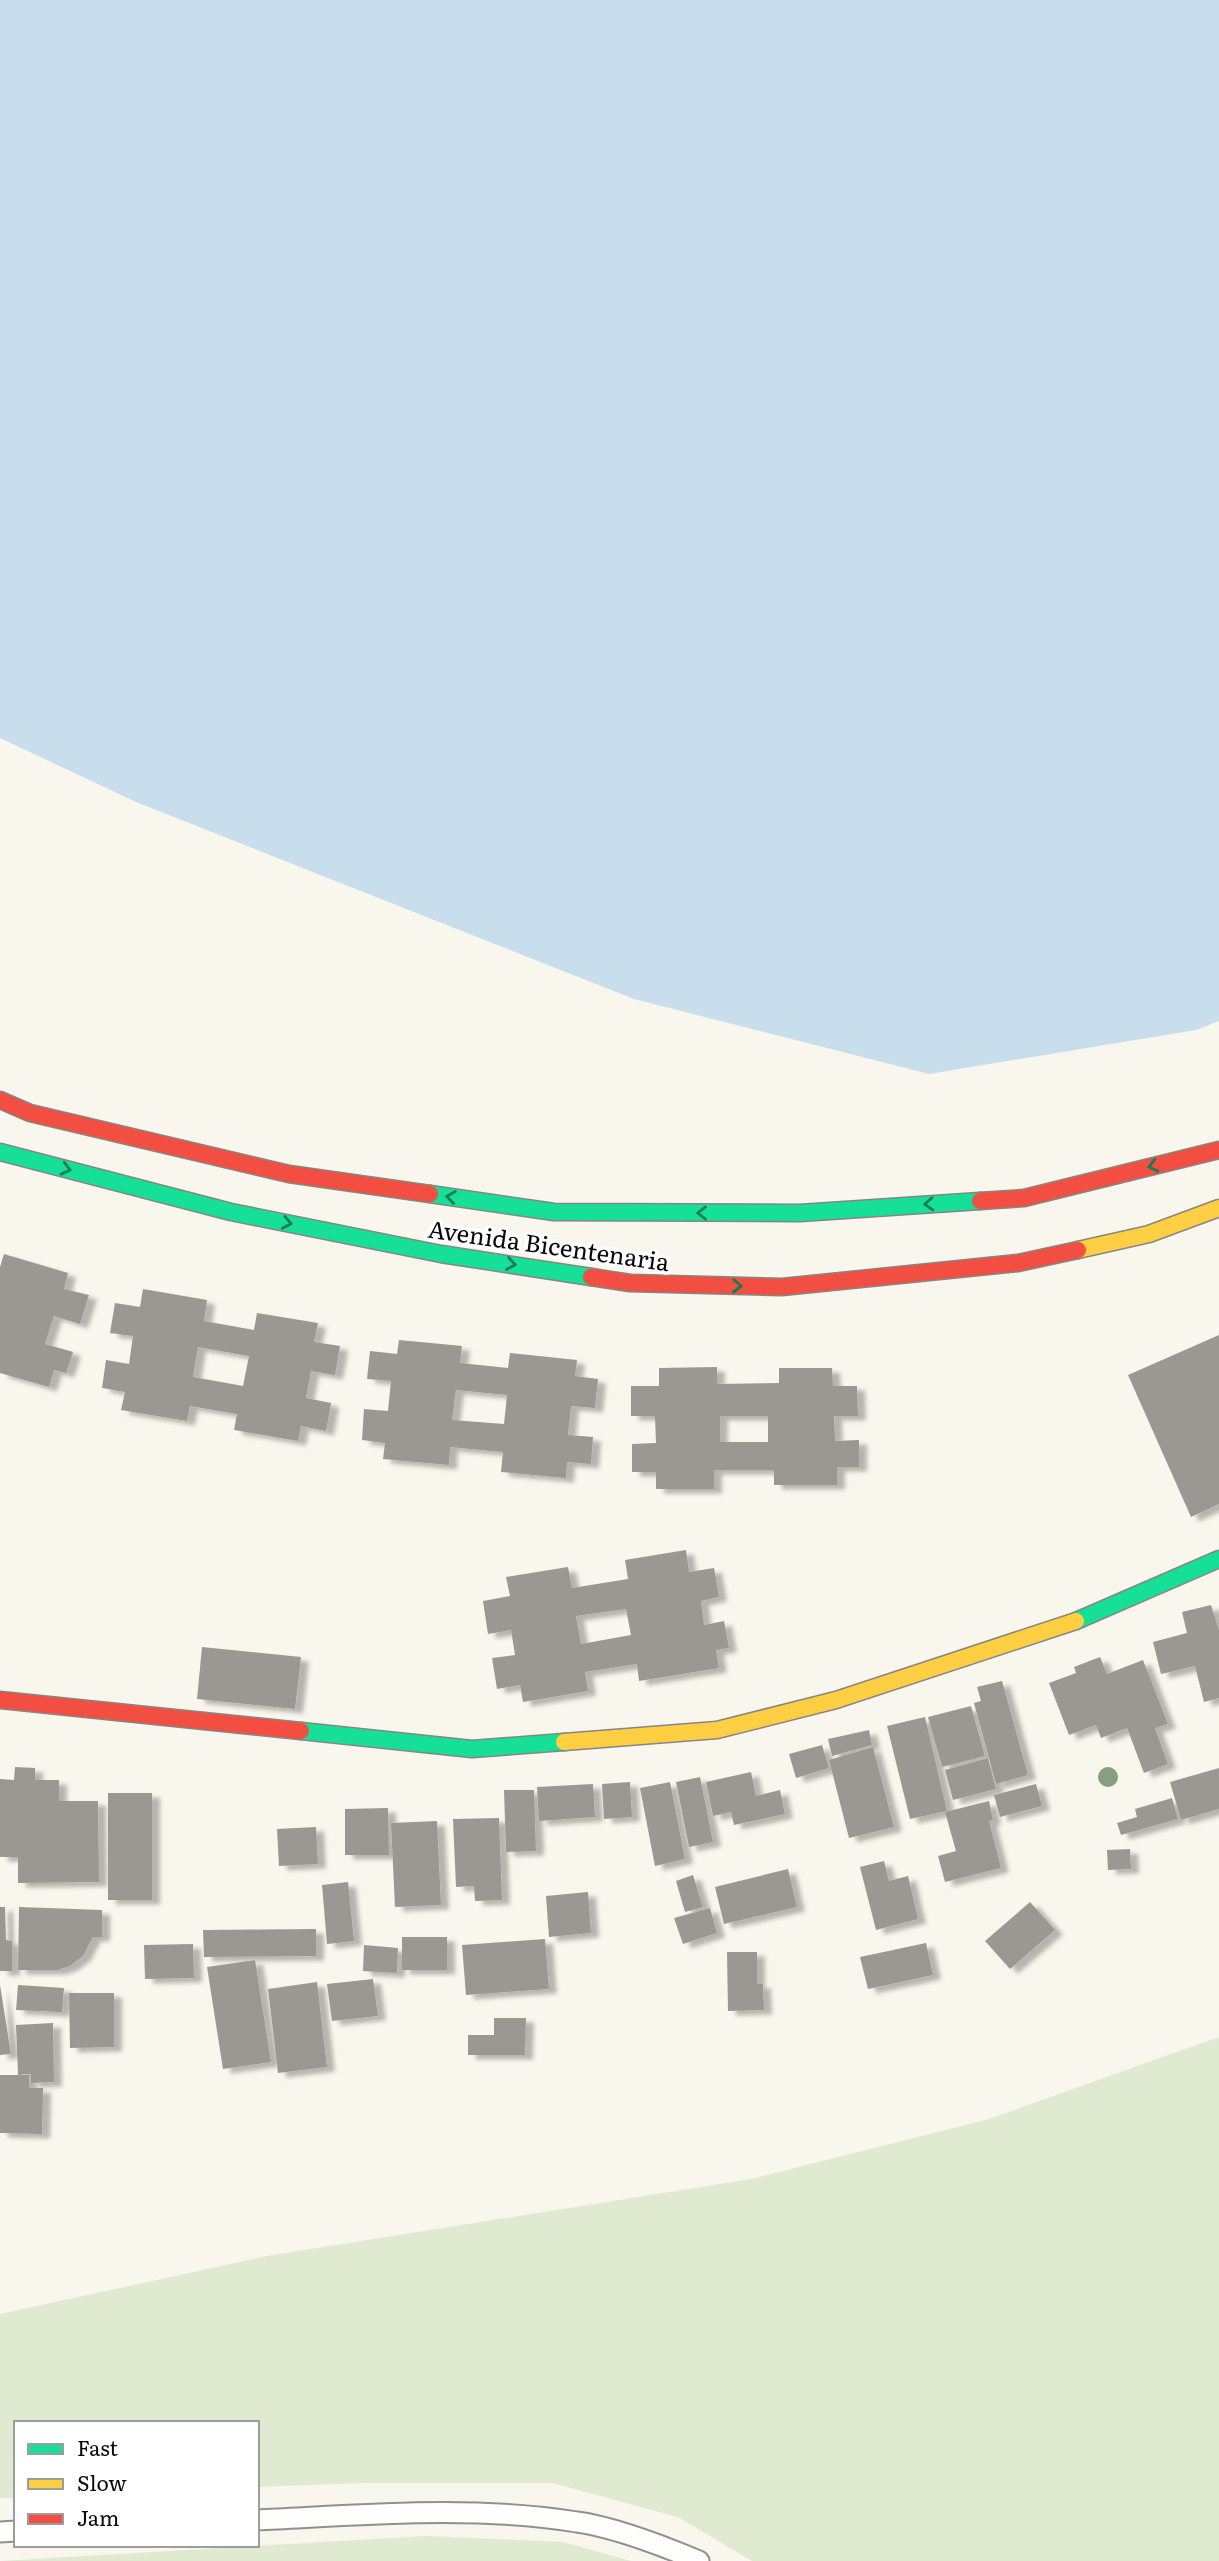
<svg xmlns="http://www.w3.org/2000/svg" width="1219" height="2561" viewBox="0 0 1219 2561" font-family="Literata,serif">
<defs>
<filter id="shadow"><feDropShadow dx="8" dy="4.5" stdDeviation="2" flood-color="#0004"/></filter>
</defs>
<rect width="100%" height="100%" fill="#f8f6ed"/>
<g fill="#dfead0">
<polygon points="1219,2037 1219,2561 752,2561 678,2517 552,2483 362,2483 257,2487 257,2423 16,2423 16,2498 0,2498 0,2314 267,2256 751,2179 989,2119"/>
<polygon points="425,2536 563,2542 631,2561 0,2561"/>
</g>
<polygon fill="#c9deec" points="0,0 1219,0 1219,1021 1196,1030 929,1074 634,999 136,802 0,738"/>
<g fill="#9a9893" fill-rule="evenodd" filter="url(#shadow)">
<polygon points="4,1254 68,1273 64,1289 89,1295 80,1324 54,1316 45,1344 73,1352 66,1373 54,1370 49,1387 0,1373 0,1267"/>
<path d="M143 1289 207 1300 204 1321 254 1330 257 1313 318 1323 314 1342 340 1346 335 1375 311 1371 306 1398 331 1403 326 1431 301 1426 298 1441 234 1430 237 1414 190 1406 187 1421 121 1410 125 1392 102 1388 106 1360 129 1364 133 1336 110 1333 115 1303 140 1307ZM198 1347 249 1356 243 1386 193 1377Z"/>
<polygon points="1219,1335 1219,1504 1191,1517 1128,1375"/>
<path d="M399 1340 462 1346 460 1363 508 1368 510 1353 577 1360 575 1376 598 1379 595 1408 571 1406 568 1435 593 1437 591 1464 567 1462 566 1478 501 1472 503 1452 450 1447 449 1465 383 1459 385 1443 362 1440 364 1409 388 1411 391 1381 367 1379 370 1351 397 1354ZM456 1390 507 1395 504 1424 452 1420Z"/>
<path d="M717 1367V1384L779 1383V1368H832L833 1386H857L858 1416H834L835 1441 859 1440V1467H837V1485H774V1470H714V1489H656V1472H632V1444L656 1443 655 1416H631V1386H659V1368ZM720 1416H768V1442H720Z"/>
<path d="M686 1550 689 1572 714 1568 719 1597 701 1601 704 1625 724 1621 729 1648 716 1650 719 1668 639 1681 637 1664 585 1672 588 1691 523 1702 520 1685 497 1689 492 1658 515 1655 511 1630 488 1634 483 1601 510 1596 506 1577 568 1567 572 1588 628 1579 625 1560ZM626 1609 631 1635 581 1644 576 1616Z"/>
<polygon points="1211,1605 1219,1630 1219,1698 1204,1702 1195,1666 1161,1674 1153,1642 1187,1633 1182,1612"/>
<polygon points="202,1647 301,1657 295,1709 197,1699"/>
<polygon points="1100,1657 1107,1674 1143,1660 1168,1724 1155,1728 1168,1764 1144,1773 1127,1728 1101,1738 1096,1725 1069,1735 1049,1683 1076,1673 1074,1667"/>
<polygon points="1002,1681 1028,1775 996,1784 974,1703 981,1701 977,1687"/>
<polygon points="971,1706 985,1756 942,1767 928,1717"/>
<polygon points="925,1717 947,1811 910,1819 887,1726"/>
<polygon points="869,1730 872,1745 832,1756 828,1739"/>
<polygon points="822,1745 829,1768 796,1778 789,1754"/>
<polygon points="873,1747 894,1827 849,1838 829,1760"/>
<polygon points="988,1758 996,1789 953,1800 945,1770"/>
<polygon points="15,1767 35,1768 35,1780 59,1780 59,1801 98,1801 99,1882 18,1883 18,1857 0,1857 0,1779 14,1780"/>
<polygon points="1219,1768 1219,1809 1181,1820 1170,1782"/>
<polygon points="751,1772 756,1796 780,1790 785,1814 734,1825 731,1812 713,1816 706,1782"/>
<polygon points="700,1777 713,1842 689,1847 676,1782"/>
<polygon points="630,1782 632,1817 604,1819 602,1784"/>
<polygon points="670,1782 685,1859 655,1866 640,1788"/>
<polygon points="593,1784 595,1817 539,1821 537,1787"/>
<polygon points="1036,1784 1042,1806 1000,1817 994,1795"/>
<polygon points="504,1790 534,1790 536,1851 506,1852"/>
<rect x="108" y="1793" width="44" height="107"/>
<polygon points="1172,1798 1178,1819 1121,1835 1117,1823 1137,1817 1135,1809"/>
<polygon points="989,1801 993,1820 989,1821 1001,1868 945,1882 938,1856 956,1851 945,1812"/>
<polygon points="388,1808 389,1855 345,1855 345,1809"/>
<polygon points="499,1818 502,1900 475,1901 474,1886 456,1887 453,1819"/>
<polygon points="437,1821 441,1905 395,1907 391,1823"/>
<polygon points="316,1827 318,1864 279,1866 277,1829"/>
<polygon points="1130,1849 1131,1869 1108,1870 1107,1850"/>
<polygon points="884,1861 889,1881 908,1876 918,1919 876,1930 860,1867"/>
<polygon points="788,1869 797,1907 724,1924 715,1887"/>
<polygon points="693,1875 703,1907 685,1912 676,1881"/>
<polygon points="348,1882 354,1941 327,1944 322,1885"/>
<polygon points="588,1892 591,1933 549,1937 546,1896"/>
<polygon points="1030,1902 1055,1930 1010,1969 985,1941"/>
<polygon points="0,1907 5,1907 6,1940 12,1941 12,1971 0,1971"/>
<polygon points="19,1907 102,1910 102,1937 93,1937 83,1956 70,1966 58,1970 18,1970"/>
<polygon points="710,1908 717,1933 683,1944 674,1918"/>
<polygon points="316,1929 316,1956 204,1957 203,1930"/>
<rect x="402" y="1937" width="45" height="33"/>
<polygon points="545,1939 549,1989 466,1995 462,1945"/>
<polygon points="926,1943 933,1975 868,1989 860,1957"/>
<polygon points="193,1944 194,1978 145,1979 144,1945"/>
<polygon points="364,1945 398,1948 397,1973 363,1971"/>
<polygon points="727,1952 757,1952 757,1984 763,1984 764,2010 728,2011"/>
<polygon points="255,1960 271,2062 223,2069 207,1967"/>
<polygon points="373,1979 378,2016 332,2021 327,1984"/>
<polygon points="317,1982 327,2067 278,2073 268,1989"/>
<polygon points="0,1985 11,2054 0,2055"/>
<polygon points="18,1985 64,1988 62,2012 16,2010"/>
<polygon points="69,1993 114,1993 114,2047 70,2048"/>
<polygon points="494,2018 526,2018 525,2055 468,2055 468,2035 494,2035"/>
<polygon points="53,2023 54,2082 31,2083 31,2074 18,2075 16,2025"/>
<polygon points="0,2075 29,2075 29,2088 43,2088 42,2134 0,2133"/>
</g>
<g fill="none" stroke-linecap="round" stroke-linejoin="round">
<defs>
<g id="lane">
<path d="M257 2520C363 2515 472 2505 577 2522 614 2527 663 2546 699 2561"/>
<polyline points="0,2532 16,2531"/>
</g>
<g id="fast">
<polyline points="0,1152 231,1212 441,1254 591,1277"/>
<polyline points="430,1194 554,1212 800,1213 980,1201"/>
<polyline points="1076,1621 1219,1559"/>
<polyline points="301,1731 472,1749 564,1742"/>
</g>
<g id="slow">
<polyline points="1078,1250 1149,1234 1219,1208"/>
<polyline points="564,1742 717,1730 836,1700 1076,1621"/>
</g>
<g id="jam">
<polyline points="0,1100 30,1113 289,1174 430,1194"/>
<polyline points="980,1201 1024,1198 1219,1150"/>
<polyline points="591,1277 630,1283 782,1287 1018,1263 1078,1250"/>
<polyline points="0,1700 301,1731"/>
</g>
</defs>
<use href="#lane" stroke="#91908c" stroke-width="23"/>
<use href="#fast" stroke="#878682" stroke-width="19"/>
<use href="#slow" stroke="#878682" stroke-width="19"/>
<use href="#jam" stroke="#878682" stroke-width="19"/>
<use href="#lane" stroke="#fefefc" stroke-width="19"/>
<use href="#fast" stroke="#16e098" stroke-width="16"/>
<use href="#slow" stroke="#ffcf43" stroke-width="16"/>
<use href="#jam" stroke="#f24e42" stroke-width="16"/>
</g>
<circle fill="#879f7e" cx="1108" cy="1777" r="10"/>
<defs><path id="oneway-chevron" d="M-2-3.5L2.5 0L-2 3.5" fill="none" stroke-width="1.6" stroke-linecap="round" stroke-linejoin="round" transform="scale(1.75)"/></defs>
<g stroke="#107f58">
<use href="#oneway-chevron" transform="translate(1153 1166) rotate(166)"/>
<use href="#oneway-chevron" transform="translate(66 1169) rotate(14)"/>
<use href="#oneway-chevron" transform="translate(451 1197) rotate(-172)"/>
<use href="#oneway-chevron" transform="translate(929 1204) rotate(176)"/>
<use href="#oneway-chevron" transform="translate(702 1213) rotate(-180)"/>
<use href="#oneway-chevron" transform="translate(287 1223) rotate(11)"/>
<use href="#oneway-chevron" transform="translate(511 1264) rotate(9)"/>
<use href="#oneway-chevron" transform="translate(737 1286) rotate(2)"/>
</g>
<g text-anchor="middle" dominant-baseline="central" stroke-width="7" stroke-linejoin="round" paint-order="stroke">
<g font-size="24" fill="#090909" stroke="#fff">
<text transform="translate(549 1244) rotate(8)">Avenida Bicentenaria</text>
</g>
</g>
<rect x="14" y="2421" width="245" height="126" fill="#ffffff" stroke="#9d9d9d" stroke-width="2"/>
<rect x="28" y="2444" width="35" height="10" fill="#16e098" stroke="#9d9d9d" stroke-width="2"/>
<text x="77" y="2456" font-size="21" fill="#090909">Fast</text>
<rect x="28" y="2479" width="35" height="10" fill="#ffcf43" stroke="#9d9d9d" stroke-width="2"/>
<text x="77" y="2491" font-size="21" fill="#090909">Slow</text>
<rect x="28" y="2514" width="35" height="10" fill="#f24e42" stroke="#9d9d9d" stroke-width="2"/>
<text x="77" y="2526" font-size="21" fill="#090909">Jam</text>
</svg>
